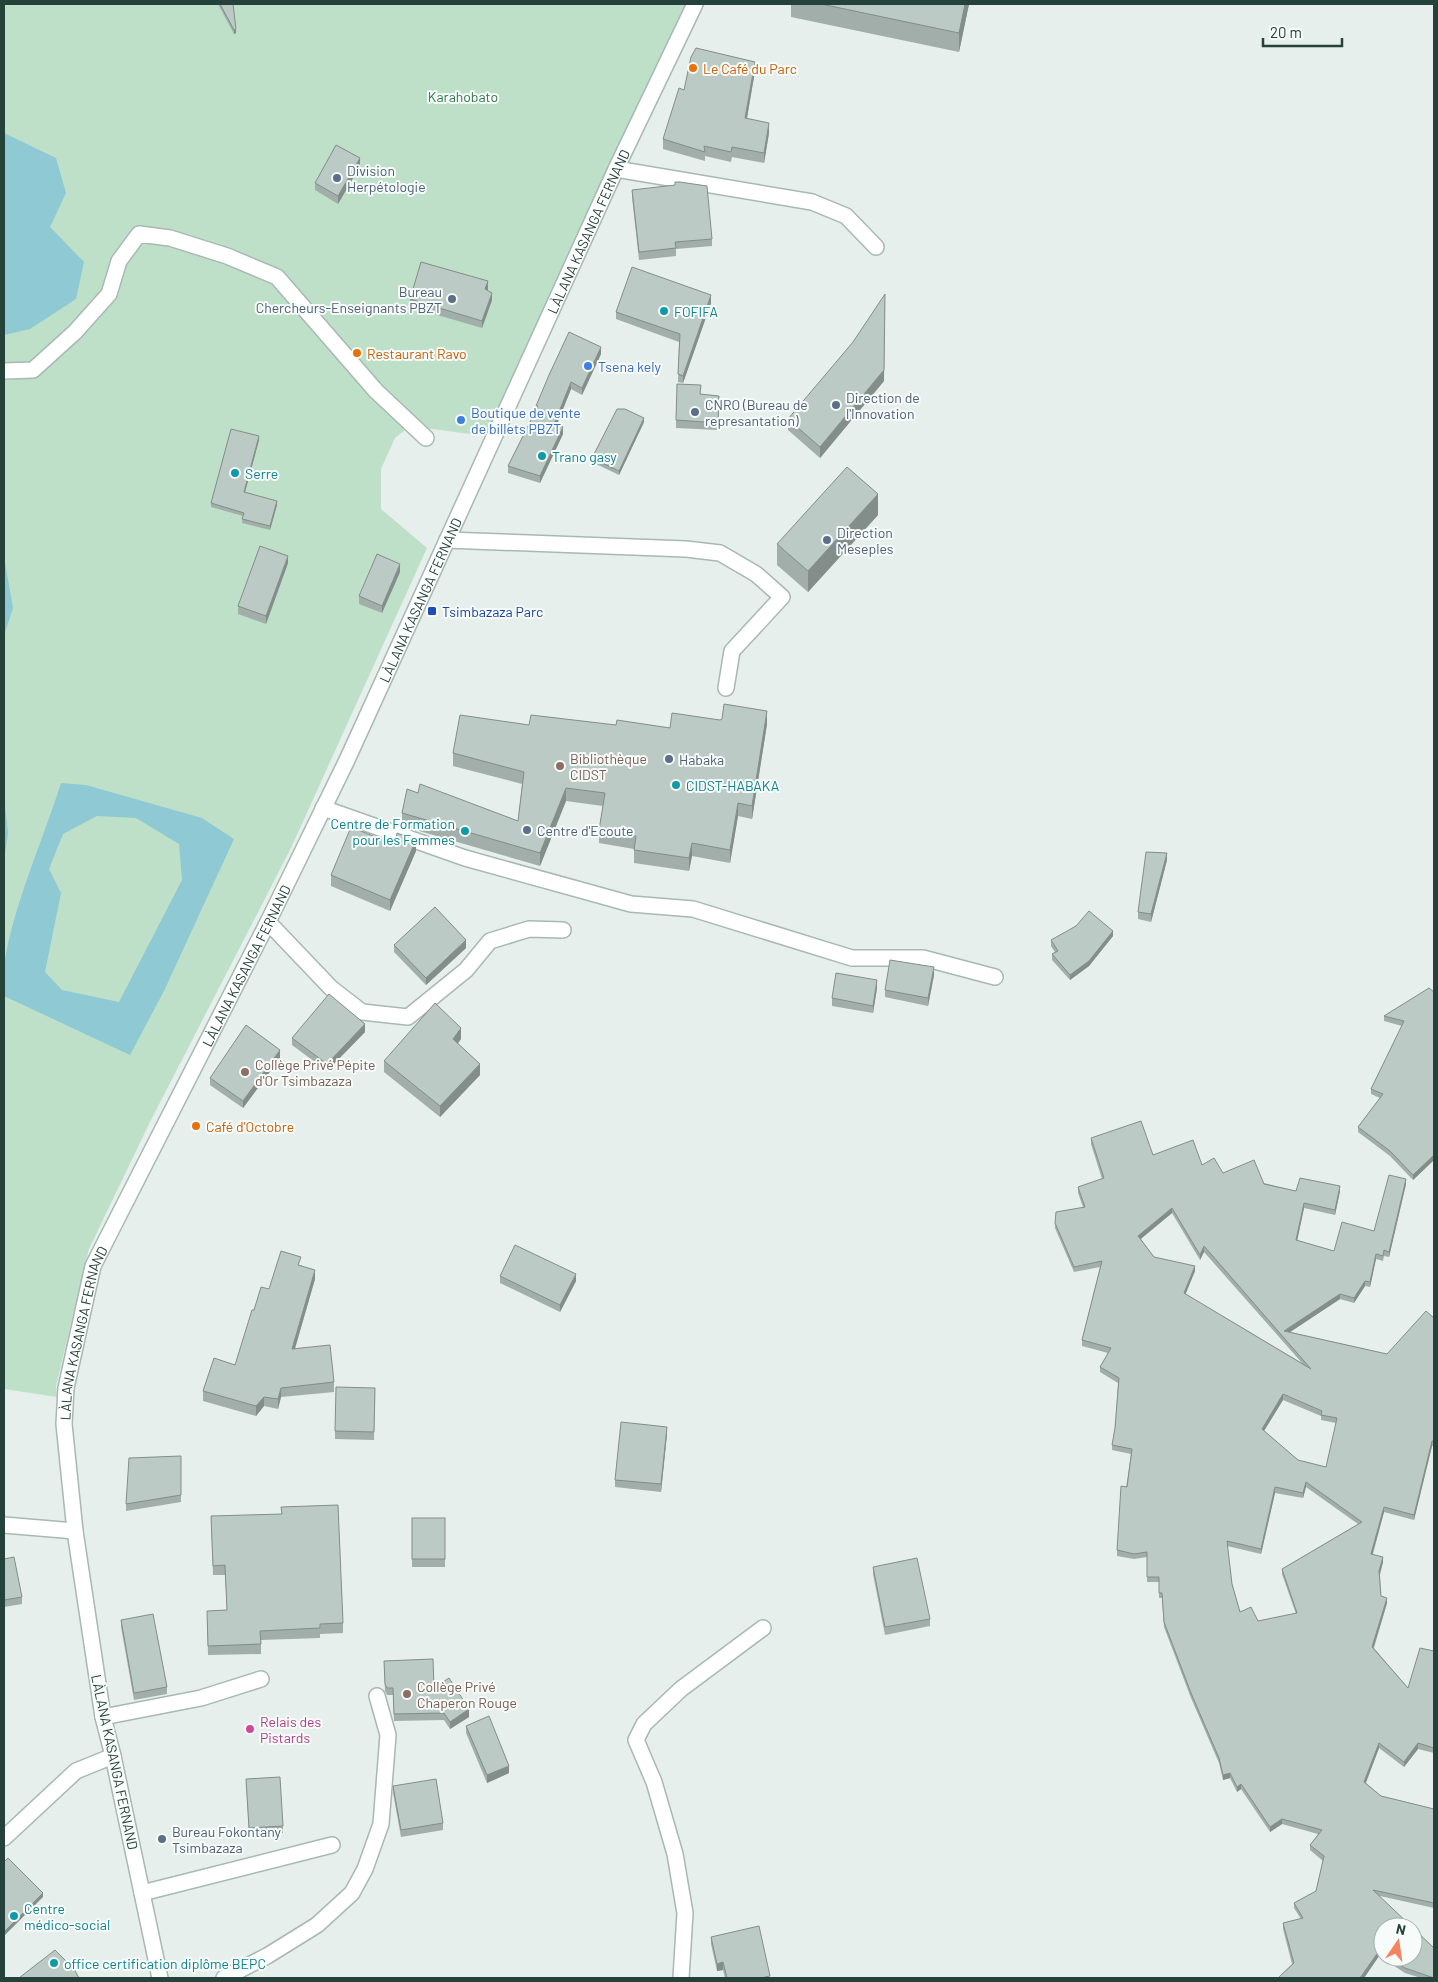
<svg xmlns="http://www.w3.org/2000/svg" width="1438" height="1982" viewBox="0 0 1438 1982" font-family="Barlow,sans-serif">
<rect width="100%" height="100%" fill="#e6efeb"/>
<polygon fill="#bfe0c8" points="4,4 693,4 485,436 410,426 395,438 381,469 381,509 427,548 291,848 150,1122 89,1249 56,1386 57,1397 4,1389"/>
<g fill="#8ec9d4" fill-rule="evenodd">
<polygon points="4,133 56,158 66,193 50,227 84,262 76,299 30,329 4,335"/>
<polygon points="4,557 13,608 4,636"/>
<path d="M61 783 86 785 202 818 234 839 164 991 130 1055 4 996C4 986 3 975 4 965 14 903 42 843 61 783ZM97 816 136 818 179 844 182 880 119 1002 62 990 45 972 61 893 49 869 63 834Z"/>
<polygon points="4,797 8,833 4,860"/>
</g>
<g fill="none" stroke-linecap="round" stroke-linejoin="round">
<defs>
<g id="minor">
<polyline points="616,169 812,202 846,216 876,247"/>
<polyline points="4,371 33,370 75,332 109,294 119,261 139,234 170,238 227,256 277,277 376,391 426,438"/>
<polyline points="447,540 686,549 720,553 756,574 782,597 732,651 726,688"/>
<polyline points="323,808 465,858 631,904 693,909 852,958 923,958 995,977"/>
<polyline points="268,922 331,988 362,1012 408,1017 466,970 490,941 529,929 563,930"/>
<polyline points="4,1525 75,1531"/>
<polyline points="103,1717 201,1698 261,1679"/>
<polyline points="4,1838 76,1771 113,1756"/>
<polyline points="142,1893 332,1845"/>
<path id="s1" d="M160 1978 113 1756 103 1717 75 1531 64 1424 66 1388 93 1266 268 922 347 760 616 169 695 4"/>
<polyline points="224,1978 267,1956 317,1925 352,1893 365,1869 381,1824 388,1735 377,1696"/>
<polyline points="681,1978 685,1913 675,1854 654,1782 636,1740 644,1724 681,1689 763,1628"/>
</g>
</defs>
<use href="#minor" stroke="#a8b8b2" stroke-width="18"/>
<use href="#minor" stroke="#fff" stroke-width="15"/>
</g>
<g fill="#a1aea9" fill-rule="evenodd">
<polygon points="218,4 233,4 236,33 234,34"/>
<polygon points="791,4 969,4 959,52 791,17"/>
<polygon points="755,71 747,119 769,133 764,163 732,157 731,162 705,156 705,161 663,149 663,139 684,90"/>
<polygon points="360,166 338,204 315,190 315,183"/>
<polygon points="632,190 712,239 712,246 676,249 676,256 639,260 632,197"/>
<polygon points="488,289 487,291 492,300 482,328 410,307 410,299"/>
<polygon points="711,303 683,383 678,382 679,342 616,319 616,312"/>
<polygon points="601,354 582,395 571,389 557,425 563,434 540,483 508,473 508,466 536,410 536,406"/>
<polygon points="884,381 820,458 788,430 788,419"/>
<polygon points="700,394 719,396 718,430 676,428 676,420"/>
<polygon points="644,422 619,475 592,462 592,458"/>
<polygon points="259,440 245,492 277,505 270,530 242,523 243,516 211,507 211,503"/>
<polygon points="878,515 808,592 777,565 777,544"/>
<polygon points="288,563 266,624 238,614 238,606"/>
<polygon points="400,572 382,613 359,604 359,596"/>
<polygon points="720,720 767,724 752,819 738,816 730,863 692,856 689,871 634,863 634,849 599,843 599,830 603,806 566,801 540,866 402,826 402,813 418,793 518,821 522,784 453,766 453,753 529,725 616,725 670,728"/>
<polygon points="395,845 416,851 390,911 331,886 331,875"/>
<polygon points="1167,860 1151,922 1138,919 1138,912"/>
<polygon points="1113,936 1089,966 1070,980 1052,960 1052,954 1055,952 1051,946 1051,940"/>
<polygon points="394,945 466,948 426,985 394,952"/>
<polygon points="934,975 928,1006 885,997 885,990"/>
<polygon points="877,988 873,1013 832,1006 832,998"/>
<polygon points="1434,992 1434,1160 1413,1180 1390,1156 1358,1132 1358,1127 1380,1098 1371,1094 1371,1089 1402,1026 1384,1021 1384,1016"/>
<polygon points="365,1032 327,1071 292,1045 292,1038"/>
<polygon points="461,1039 458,1043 480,1075 440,1117 384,1072 384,1061"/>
<polygon points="280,1058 243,1108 210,1085 210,1078"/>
<path d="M1091 1138 1153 1155 1202 1165 1223 1173 1296 1191H1340L1335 1215 1304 1208 1297 1241 1334 1251 1374 1231 1406 1184 1389 1257 1384 1256 1383 1261 1376 1259 1370 1287 1365 1286 1354 1303 1340 1299 1290 1332 1387 1354 1434 1318V1446H1432L1414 1520 1384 1512 1373 1554 1383 1562 1380 1575 1381 1596 1387 1603 1374 1648 1408 1688 1434 1651V1753L1418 1749 1404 1767 1379 1748 1366 1783 1381 1796 1434 1809V1908L1380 1896 1383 1927V1957H1413L1434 1948V1978H1421L1405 1973 1379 1956 1364 1978H1278L1292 1964 1283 1929V1923L1301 1919 1294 1908V1903L1316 1891 1323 1861 1310 1850V1845L1318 1834 1282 1824 1270 1832 1241 1789 1237 1792 1230 1778 1223 1780 1219 1763 1191 1698 1164 1627 1162 1598H1159V1582H1147V1557L1134 1559 1117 1556V1550L1131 1454 1112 1450V1445L1115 1428 1118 1383 1100 1372V1367L1108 1353 1082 1346V1340L1100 1267 1074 1272 1055 1228V1223L1083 1207 1078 1193V1187L1102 1179 1091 1144ZM1172 1213 1200 1260 1204 1252 1302 1363 1185 1294 1195 1271 1154 1257 1141 1239ZM1283 1400 1321 1416V1420L1336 1423 1326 1467 1298 1460 1264 1431ZM1306 1487 1358 1524 1282 1569V1574L1296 1614 1258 1621 1240 1612 1232 1584 1227 1546 1261 1554 1275 1493 1303 1498Z"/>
<polygon points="301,1265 315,1279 295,1349 334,1382 334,1392 281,1397 278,1409 264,1406 256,1416 203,1401 203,1391 235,1365 254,1310 269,1289"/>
<polygon points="500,1276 576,1281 560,1312 500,1283"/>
<polygon points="375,1388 374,1440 335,1439 335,1431"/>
<polygon points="667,1434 661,1492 615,1487 615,1480"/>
<polygon points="181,1456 181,1502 126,1511 126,1504"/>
<polygon points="211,1516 343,1623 343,1633 320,1634 320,1638 261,1640 261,1654 208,1655 207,1620 227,1610 225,1575 213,1575"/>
<rect x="412" y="1518" width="33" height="49"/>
<polygon points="4,1559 22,1597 22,1604 4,1607"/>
<polygon points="873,1567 930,1619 930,1626 885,1635 873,1574"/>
<polygon points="121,1620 167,1687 167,1694 134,1700 121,1627"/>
<polygon points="384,1661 434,1688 469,1717 450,1729 444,1720 394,1721 393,1695 387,1695 385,1691"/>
<polygon points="466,1726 509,1773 487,1783 466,1733"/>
<polygon points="246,1779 283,1826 283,1833 249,1835"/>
<polygon points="393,1786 443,1823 443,1830 401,1837 393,1793"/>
<polygon points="711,1937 770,1978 725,1978 723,1970 717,1971 711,1944"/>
</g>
<g fill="#838d89">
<polygon points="965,4 969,4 959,52 959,33"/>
<polygon points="236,29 236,33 234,34 234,30"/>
<polygon points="755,62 755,71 745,128 745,118"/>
<polygon points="769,123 769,133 764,163 764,153"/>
<polygon points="360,158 360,166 338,204 338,196"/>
<polygon points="488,281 488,289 485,297 485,289"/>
<polygon points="492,293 492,300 482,328 482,321"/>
<polygon points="885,294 884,381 820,458 820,447"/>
<polygon points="711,295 711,303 683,383 683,376"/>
<polygon points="601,347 601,354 582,395 582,388"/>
<polygon points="571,382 571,389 554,431 554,424"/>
<polygon points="644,418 644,422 619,475 619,471"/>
<polygon points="563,427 563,434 540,483 540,476"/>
<polygon points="259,436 259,440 244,496 244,492"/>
<polygon points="878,494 878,515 808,592 808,571"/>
<polygon points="277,501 277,505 270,530 270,526"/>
<polygon points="288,556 288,563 266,624 266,616"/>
<polygon points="400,564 400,572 382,613 382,606"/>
<polygon points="767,711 767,724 752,819 752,806"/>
<polygon points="566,788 566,801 540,866 540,853"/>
<polygon points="738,803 738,816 730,863 730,850"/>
<polygon points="416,840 416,851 390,911 390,900"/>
<polygon points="692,843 692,856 689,871 689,858"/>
<polygon points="1167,853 1167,860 1151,922 1151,914"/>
<polygon points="1113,931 1113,936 1089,966 1070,980 1070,975"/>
<polygon points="466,940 466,948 426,985 426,978"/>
<polygon points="934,967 934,975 928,1006 928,998"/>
<polygon points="877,980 877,988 873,1013 873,1006"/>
<polygon points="365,1024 365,1032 327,1071 327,1064"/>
<polygon points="461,1028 461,1039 453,1050 453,1039"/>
<polygon points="280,1050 280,1058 243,1108 243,1101"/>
<polygon points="480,1064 480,1075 440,1117 440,1106"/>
<polygon points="1434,1155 1434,1160 1413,1180 1413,1175"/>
<polygon points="1406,1179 1406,1184 1389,1257 1389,1252"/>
<polygon points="1340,1186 1340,1191 1335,1215 1335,1210"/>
<polygon points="1304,1203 1304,1208 1296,1246 1296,1240"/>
<polygon points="1172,1208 1172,1213 1138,1241 1138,1236"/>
<polygon points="1204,1246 1204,1252 1200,1260 1200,1255"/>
<polygon points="1376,1254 1376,1259 1370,1287 1370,1282"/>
<polygon points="1195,1266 1195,1271 1184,1298 1184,1293"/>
<polygon points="315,1270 315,1279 292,1358 292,1349"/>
<polygon points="576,1274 576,1281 560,1312 560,1305"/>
<polygon points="1365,1281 1365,1286 1354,1303 1354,1298"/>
<polygon points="1340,1294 1340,1299 1284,1336 1284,1331"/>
<polygon points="281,1388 281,1397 278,1409 278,1399"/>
<polygon points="1283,1394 1283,1400 1262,1434 1262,1429"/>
<polygon points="264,1397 264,1406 256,1416 256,1406"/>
<polygon points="667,1427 667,1434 661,1492 661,1484"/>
<polygon points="1432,1441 1432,1446 1414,1520 1414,1515"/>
<polygon points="1306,1482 1306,1487 1303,1498 1303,1493"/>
<polygon points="1275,1487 1275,1493 1261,1554 1261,1549"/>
<polygon points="1384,1507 1384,1512 1371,1559 1371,1554"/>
<polygon points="1383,1557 1383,1562 1379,1576 1379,1571"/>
<polygon points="1387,1598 1387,1603 1372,1652 1372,1647"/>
<polygon points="469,1709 469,1717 450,1729 450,1722"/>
<polygon points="1379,1743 1379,1748 1364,1787 1364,1782"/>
<polygon points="1418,1743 1418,1749 1404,1767 1404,1762"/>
<polygon points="509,1766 509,1773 487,1783 487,1775"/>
<polygon points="1230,1773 1230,1778 1223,1780 1223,1775"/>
<polygon points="1241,1784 1241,1789 1237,1792 1237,1787"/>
<polygon points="1282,1819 1282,1824 1270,1832 1270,1827"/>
<polygon points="43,1893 43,1897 4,1936 4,1932"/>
<polygon points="1379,1951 1379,1956 1364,1978 1360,1978"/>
<polygon points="723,1962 723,1970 717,1971 717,1964"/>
</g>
<g fill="#bbcac4" stroke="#838d89" fill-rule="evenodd">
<polygon points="220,4 233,4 236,29 234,30"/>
<polygon points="821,4 965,4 959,33"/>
<polygon points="696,48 755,62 745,118 769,123 764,153 732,147 731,152 704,146 705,152 663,139 679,88 684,90 691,57"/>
<polygon points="336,145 360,158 338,196 315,183"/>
<polygon points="675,182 680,182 707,186 712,239 675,242 676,248 639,252 632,190 675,185"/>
<polygon points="421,262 488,281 485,289 492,293 482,321 410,299"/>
<polygon points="632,267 711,295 683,376 678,374 680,334 616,312"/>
<polygon points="885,294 884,370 820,447 788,419 853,342"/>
<polygon points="569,332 601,347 582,388 571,382 554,424 563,427 540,476 508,466 538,406 536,406 549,375"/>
<polygon points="677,384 701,385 700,394 719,396 718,423 676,420"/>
<polygon points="617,409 625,409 644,418 619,471 592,458"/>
<polygon points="231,429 259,436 244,492 277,501 270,526 242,519 244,513 211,503"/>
<polygon points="847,467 878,494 808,571 777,544"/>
<polygon points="260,546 288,556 266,616 238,606"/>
<polygon points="377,554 400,564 382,606 359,596"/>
<polygon points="724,704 767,711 752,806 738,803 730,850 692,843 689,858 634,850 636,836 599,830 605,793 566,788 540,853 402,813 407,789 418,793 420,784 518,821 524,772 453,753 460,715 529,725 531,715 616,725 617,720 670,728 672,713 720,720 722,719"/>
<polygon points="351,827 395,845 397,833 416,840 390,900 331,875"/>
<polygon points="1146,852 1167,853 1151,914 1138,912"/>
<polygon points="435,907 466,940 426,978 394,945"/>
<polygon points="1089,911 1113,931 1089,961 1070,975 1052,954 1058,951 1051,940 1076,926"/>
<polygon points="890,960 934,967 928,998 885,990"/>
<polygon points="836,973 877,980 873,1006 832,998"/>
<polygon points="1429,988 1434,992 1434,1155 1413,1175 1390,1151 1358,1127 1383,1094 1371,1089 1404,1021 1384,1016"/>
<polygon points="329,994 365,1024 327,1064 292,1038"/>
<polygon points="435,1003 461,1028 453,1039 480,1064 440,1106 384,1061"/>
<polygon points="246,1025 280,1050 243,1101 210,1078"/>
<path d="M1141 1121 1153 1155 1193 1140 1202 1165 1214 1158 1223 1173 1254 1160 1264 1184 1296 1191 1300 1178 1340 1186 1335 1210 1304 1203 1296 1240 1334 1251 1342 1222 1374 1231 1389 1175 1406 1179 1389 1252 1384 1250 1383 1256 1376 1254 1370 1282 1365 1281 1354 1298 1340 1294 1284 1331 1387 1354 1426 1311 1434 1318V1441H1432L1414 1515 1384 1507 1371 1554 1383 1557 1379 1571 1381 1596 1387 1598 1372 1647 1408 1688 1420 1648 1434 1651V1748L1418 1743 1404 1762 1379 1743 1364 1782 1381 1796 1434 1809V1903L1373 1890 1412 1927H1383V1953L1379 1951 1360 1978H1278L1294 1963 1283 1923 1303 1918 1294 1903 1316 1891 1324 1856 1310 1845 1322 1830 1282 1819 1270 1827 1241 1784 1237 1787 1230 1773 1223 1775 1219 1758 1191 1693 1164 1622 1162 1593H1159V1577H1147V1552L1134 1554 1117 1550 1121 1486 1127 1487 1132 1449 1112 1445 1115 1428 1119 1378 1100 1367 1111 1348 1082 1340 1102 1261 1074 1267 1055 1223 1056 1212 1085 1207 1078 1187 1104 1178 1091 1138ZM1172 1208 1200 1255 1204 1246 1311 1369 1184 1293 1195 1266 1154 1257 1138 1236ZM1283 1394 1322 1411 1321 1415 1337 1418 1326 1467 1298 1460 1262 1429ZM1306 1482 1362 1522 1282 1569 1297 1613 1258 1621 1251 1607 1240 1612 1232 1584 1227 1541 1261 1549 1275 1487 1303 1493Z"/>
<polygon points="515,1245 576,1274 560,1305 500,1276"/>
<polygon points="281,1251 301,1257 298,1265 315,1270 292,1349 330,1345 334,1382 281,1388 278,1399 264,1397 256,1406 203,1391 214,1358 235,1365 252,1310 254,1310 261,1287 269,1289"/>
<polygon points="336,1387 375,1388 374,1432 335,1431"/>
<polygon points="621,1422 667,1427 661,1484 615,1480"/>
<polygon points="181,1456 181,1495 126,1504 129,1458"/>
<polygon points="338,1505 343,1623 320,1624 320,1628 260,1631 261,1644 208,1646 207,1611 227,1610 225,1565 213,1566 211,1516 282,1514 281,1507"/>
<rect x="412" y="1518" width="33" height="41"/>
<polygon points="14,1557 22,1597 4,1600 4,1559"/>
<polygon points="917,1558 930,1619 885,1627 873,1567"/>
<polygon points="153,1614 167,1687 134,1693 121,1620"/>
<polygon points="433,1659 434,1688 449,1678 469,1709 450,1722 444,1713 394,1714 393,1688 387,1688 385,1684 384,1661"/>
<polygon points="489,1716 509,1766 487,1775 466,1726"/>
<polygon points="280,1777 283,1826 249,1828 246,1779"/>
<polygon points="436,1779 443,1823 401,1830 393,1786"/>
<polygon points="8,1858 43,1893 4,1932 4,1862"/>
<polygon points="759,1926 770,1976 761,1978 727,1978 723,1962 717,1964 711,1937"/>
<polygon points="1413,1928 1434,1948 1434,1978 1405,1968 1389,1957 1413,1957"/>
<polygon points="55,1950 74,1969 79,1978 19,1978"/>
</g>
<g fill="#e8710a" stroke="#f7fbf9" stroke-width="2">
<circle cx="693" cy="68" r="5"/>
<circle cx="357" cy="353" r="5"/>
<circle cx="196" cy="1126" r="5"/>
</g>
<g fill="#5c6f8a" stroke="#f7fbf9" stroke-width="2">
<circle cx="337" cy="178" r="5"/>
<circle cx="452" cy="299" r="5"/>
<circle cx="836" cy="405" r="5"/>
<circle cx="695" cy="412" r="5"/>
<circle cx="827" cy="540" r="5"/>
<circle cx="669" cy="759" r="5"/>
<circle cx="527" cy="830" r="5"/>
<circle cx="162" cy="1839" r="5"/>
</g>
<g fill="#0f9aa8" stroke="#f7fbf9" stroke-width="2">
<circle cx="664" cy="311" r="5"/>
<circle cx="542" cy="456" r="5"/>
<circle cx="235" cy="473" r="5"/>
<circle cx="676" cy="785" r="5"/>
<circle cx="465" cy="831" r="5"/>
<circle cx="14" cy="1916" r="5"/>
<circle cx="54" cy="1963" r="5"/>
</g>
<g fill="#3f7fe0" stroke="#f7fbf9" stroke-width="2">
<circle cx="588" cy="366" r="5"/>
<circle cx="461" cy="420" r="5"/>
</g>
<rect fill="#1a4fb4" stroke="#f7fbf9" stroke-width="2" x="427" y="606" width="10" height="10" rx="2.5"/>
<g fill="#8d6e63" stroke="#f7fbf9" stroke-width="2">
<circle cx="560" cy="766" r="5"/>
<circle cx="245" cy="1072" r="5"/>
<circle cx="407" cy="1694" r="5"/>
</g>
<circle fill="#d1479c" stroke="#f7fbf9" stroke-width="2" cx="250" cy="1729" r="5"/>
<g text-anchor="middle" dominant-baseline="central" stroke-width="4" stroke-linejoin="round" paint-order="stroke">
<g font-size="14" fill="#c56008" stroke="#f7fbf9" text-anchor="start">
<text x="703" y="68">Le Café du Parc</text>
<text x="367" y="353">Restaurant Ravo</text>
<text x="206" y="1126">Café d'Octobre</text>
</g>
<g font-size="14" fill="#2d7a4b" stroke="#f7fbf9">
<text x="463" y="96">Karahobato</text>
</g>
<g font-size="14" fill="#4e5e75" stroke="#f7fbf9" text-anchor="start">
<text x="347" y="170">Division<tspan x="347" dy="16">Herpétologie</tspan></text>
<text x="442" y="291" text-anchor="end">Bureau<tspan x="442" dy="16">Chercheurs-Enseignants PBZT</tspan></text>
<text x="846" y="397">Direction de<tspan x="846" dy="16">l'Innovation</tspan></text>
<text x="705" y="404">CNRO (Bureau de<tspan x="705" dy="16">represantation)</tspan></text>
<text x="837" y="532">Direction<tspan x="837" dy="16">Meseples</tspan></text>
<text x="679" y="759">Habaka</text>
<text x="537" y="830">Centre d'Ecoute</text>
<text x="172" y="1831">Bureau Fokontany<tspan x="172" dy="16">Tsimbazaza</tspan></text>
</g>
<g font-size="14" fill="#24423a" stroke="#f7fbf9">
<text stroke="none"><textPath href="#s1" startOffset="1871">LÀLANA KASANGA FERNAND</textPath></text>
<text stroke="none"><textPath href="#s1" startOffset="1466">LÀLANA KASANGA FERNAND</textPath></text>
<text stroke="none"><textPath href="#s1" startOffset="1061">LÀLANA KASANGA FERNAND</textPath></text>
<text stroke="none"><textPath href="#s1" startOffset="656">LÀLANA KASANGA FERNAND</textPath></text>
<text transform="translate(115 1762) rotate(78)">LÀLANA KASANGA FERNAND</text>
</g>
<g font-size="14" fill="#0d838f" stroke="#f7fbf9" text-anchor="start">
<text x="674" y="311">FOFIFA</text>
<text x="552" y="456">Trano gasy</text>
<text x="245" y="473">Serre</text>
<text x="686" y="785">CIDST-HABAKA</text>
<text x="455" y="823" text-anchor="end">Centre de Formation<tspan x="455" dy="16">pour les Femmes</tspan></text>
<text x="24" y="1908">Centre<tspan x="24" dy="16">médico-social</tspan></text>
<text x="64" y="1963">office certification diplôme BEPC</text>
</g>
<g font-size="14" fill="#366cbe" stroke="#f7fbf9" text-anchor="start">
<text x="598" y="366">Tsena kely</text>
<text x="471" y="412">Boutique de vente<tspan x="471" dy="16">de billets PBZT</tspan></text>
</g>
<g font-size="14" fill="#164399" stroke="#f7fbf9" text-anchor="start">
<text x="442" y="611">Tsimbazaza Parc</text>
</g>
<g font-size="14" fill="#785e54" stroke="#f7fbf9" text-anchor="start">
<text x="570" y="758">Bibliothèque<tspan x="570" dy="16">CIDST</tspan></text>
<text x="255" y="1064">Collège Privé Pépite<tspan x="255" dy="16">d'Or Tsimbazaza</tspan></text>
<text x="417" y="1686">Collège Privé<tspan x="417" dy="16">Chaperon Rouge</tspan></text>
</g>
<g font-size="14" fill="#b23c85" stroke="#f7fbf9" text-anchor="start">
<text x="260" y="1721">Relais des<tspan x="260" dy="16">Pistards</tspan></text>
</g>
</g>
<rect width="1438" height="1982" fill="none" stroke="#24423a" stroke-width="10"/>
<g transform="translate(1398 1942) rotate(13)"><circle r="24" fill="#f7fbf9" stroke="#a3b1ad"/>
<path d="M0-4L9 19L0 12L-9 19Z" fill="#f4845f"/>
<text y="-8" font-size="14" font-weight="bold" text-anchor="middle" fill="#24423a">N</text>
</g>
<path d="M1263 38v8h79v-8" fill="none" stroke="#24423a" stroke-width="2.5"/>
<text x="1270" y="38" font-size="15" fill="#24423a" stroke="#f7fbf9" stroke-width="4" paint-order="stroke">20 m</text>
</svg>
